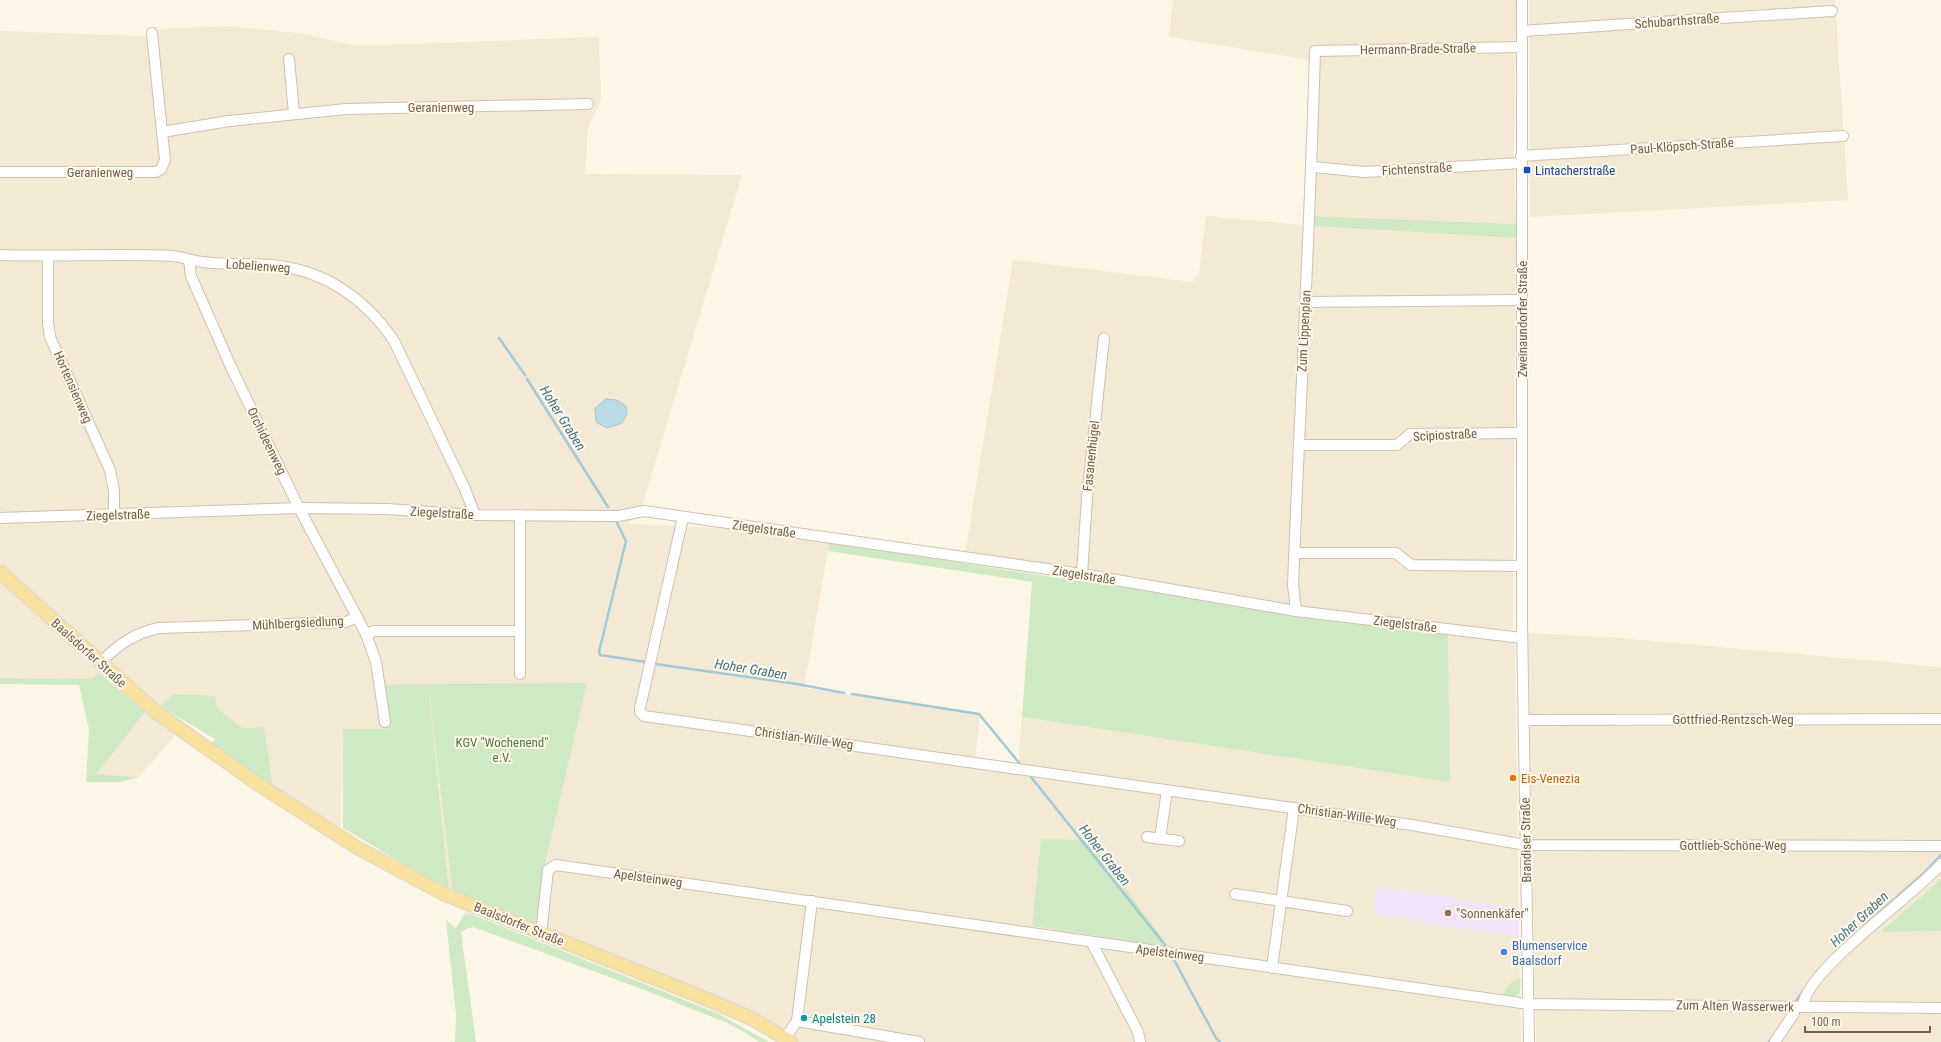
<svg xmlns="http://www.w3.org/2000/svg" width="1941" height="1042" viewBox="0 0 1941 1042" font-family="'Roboto Condensed',sans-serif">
<rect width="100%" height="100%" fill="#fcf6e6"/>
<g fill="#f3e9d5">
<polygon points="1173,0 1516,0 1514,166 1516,224 1314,216 1318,61 1169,37"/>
<polygon points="1529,0 1835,0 1848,200 1530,217"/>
<polygon points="226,26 299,33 356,46 599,37 601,101 588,128 585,174 742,175 643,503 630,524 773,531 830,538 804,688 980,714 975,758 1018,765 1022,717 1450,782 1448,633 1515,641 1519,908 1378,886 1374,911 1378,915 1519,937 1521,1042 791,1042 449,891 428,684 387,729 343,729 341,828 273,786 264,727 242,728 217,708 173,694 150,717 175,735 139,777 95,774 145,712 91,679 0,678 0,31 147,36 158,29"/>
<polygon points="1206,216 1313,226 1516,238 1513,628 1508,631 1314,610 965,554 1013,260 1192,282 1199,274"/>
<polygon points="1528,633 1620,638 1941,667 1941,879 1881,932 1941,931 1941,1042 1536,1042"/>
</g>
<polygon fill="#f3e3f8" points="1377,886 1519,908 1519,937 1377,915 1374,911"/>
<g fill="#d0e9c5">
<polygon points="1314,216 1516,224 1516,238 1313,226"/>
<polygon points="829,542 1033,574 1398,628 1448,633 1450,782 1022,717 1032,582 828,551"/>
<polygon points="99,673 145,712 96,774 139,777 120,782 86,782 89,730 79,685 0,684 0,678 90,679"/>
<polygon points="587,683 546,859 541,922 535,926 453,894 428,684"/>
<polygon points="428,684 449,891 343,828 343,729 387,729 383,685"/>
<polygon points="173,694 215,696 217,708 242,728 264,727 273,786 212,743 215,739 160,706"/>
<polygon points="1041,839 1089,840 1169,947 1032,926"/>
<polygon points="1941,879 1941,931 1881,932"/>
<polygon points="466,912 719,1014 769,1042 759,1042 746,1033 727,1023 642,989 473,927 468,928 461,932 476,1042 455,1042 456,1015 446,920 456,928"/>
<polygon points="1521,978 1520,992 1514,997 1503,995 1509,984"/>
</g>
<polygon fill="#bbdbe5" stroke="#a1c9d7" points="606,399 617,400 626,406 627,414 622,423 607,428 596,422 595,408"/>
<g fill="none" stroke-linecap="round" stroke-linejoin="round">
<g stroke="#a1c9d7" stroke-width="2.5">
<polyline points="499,338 525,375"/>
<polyline points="527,379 608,507"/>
<polyline points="617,523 626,541 599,652 600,655 646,662"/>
<polyline points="655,664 797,684 844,693"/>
<polyline points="852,694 979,714 1020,764"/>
<polyline points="1031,777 1165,945"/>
<polyline points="1865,925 1924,873 1941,855"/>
<polyline points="1843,946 1856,933"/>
<polyline points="1173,958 1216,1038 1220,1042"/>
<polyline points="1796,1001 1804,990"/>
<polyline points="1769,1042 1773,1036"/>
</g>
<defs>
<g id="minor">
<polyline points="1522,0 1522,622 1529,1042"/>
<polyline points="1522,31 1832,11"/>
<polyline points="152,33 162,132"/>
<polyline points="289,59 294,113"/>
<polyline points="1521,156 1843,136"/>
<polyline points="1313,167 1365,172 1521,163"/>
<polyline points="0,172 156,172 161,169 165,160 162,132 229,121 346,109 588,104"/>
<path d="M0 255C58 257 116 253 173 256 183 257 193 261 203 262 225 265 247 263 270 265 323 269 365 298 394 341L465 489 475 515"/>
<polyline points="48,257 48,323 50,337 110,470 114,491 114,515"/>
<polyline points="189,260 191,276 231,367 299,508 357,617"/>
<polyline points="1305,302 1522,300"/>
<polyline points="1299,445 1397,445 1410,434 1522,433"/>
<polyline points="683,517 640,708 640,712 644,716 1412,825 1526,845 1941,846"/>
<polyline points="0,518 299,508 387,509 475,515 618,516 644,511 1082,574 1296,611 1522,638"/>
<polyline points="1295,553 1396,553 1411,565 1521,566"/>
<polyline points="1082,574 1087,498 1104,338"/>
<path d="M1296 611 1293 585C1300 407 1310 229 1315 51L1522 47"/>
<polyline points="366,634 376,662 385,722"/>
<path d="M100 663C118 645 134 633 159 628L346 622 357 617 366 634 374 631H519"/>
<polyline points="520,674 520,515"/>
<polyline points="1524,720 1941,719"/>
<polyline points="1147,837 1179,841"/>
<polyline points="1160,839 1167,790"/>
<polyline points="1235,894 1347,911"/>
<polyline points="541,934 548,870 556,865 1528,1004 1941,1008"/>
<polyline points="1092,943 1138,1032 1140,1042"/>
<polyline points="1272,968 1294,808"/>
<path d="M1803 1007C1803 972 1916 894 1941 864"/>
<polyline points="797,1021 812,901"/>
<polyline points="785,1038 797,1021 919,1042"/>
<polyline points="1775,1042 1794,1013 1794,1007"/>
</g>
<polyline id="major" points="0,572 156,712 258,784 358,848 444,894 694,994 753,1019 791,1042"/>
</defs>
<use href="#minor" stroke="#cfc1af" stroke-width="12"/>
<use href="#major" stroke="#dbd5d0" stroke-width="15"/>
<use href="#minor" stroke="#fff" stroke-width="10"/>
<use href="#major" stroke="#f9e1a0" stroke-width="13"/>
</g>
<rect fill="#1a4fb4" stroke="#fff9ec" stroke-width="1.5" x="1523" y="166" width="8" height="8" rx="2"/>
<circle fill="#e8710a" stroke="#fff9ec" stroke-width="1.5" cx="1513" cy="778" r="4"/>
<circle fill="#8d6e63" stroke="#fff9ec" stroke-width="1.5" cx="1448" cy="913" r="4"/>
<circle fill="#3f7fe0" stroke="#fff9ec" stroke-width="1.5" cx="1504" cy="952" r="4"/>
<circle fill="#0f9aa8" stroke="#fff9ec" stroke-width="1.5" cx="804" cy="1018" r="4"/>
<g text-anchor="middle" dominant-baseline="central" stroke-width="4" stroke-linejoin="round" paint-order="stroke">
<g font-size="13" fill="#755e4b" stroke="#fff9ec">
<text transform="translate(1677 21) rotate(-4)">Schubarthstraße</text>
<text transform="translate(1418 49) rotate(-1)">Hermann-Brade-Straße</text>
<text x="441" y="107">Geranienweg</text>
<text transform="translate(1682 146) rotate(-4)">Paul-Klöpsch-Straße</text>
<text transform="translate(1417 169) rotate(-3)">Fichtenstraße</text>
<text x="100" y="172">Geranienweg</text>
<text transform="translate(258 266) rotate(4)">Lobelienweg</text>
<text transform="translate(1522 319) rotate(-90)">Zweinaundorfer Straße</text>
<text transform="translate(1304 331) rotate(-87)">Zum Lippenplan</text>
<text transform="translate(73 387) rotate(66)">Hortensienweg</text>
<text transform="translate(1445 435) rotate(-3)">Scipiostraße</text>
<text transform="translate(267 441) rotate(64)">Orchideenweg</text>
<text transform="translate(1091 456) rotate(-84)">Fasanenhügel</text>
<text transform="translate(442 513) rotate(3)">Ziegelstraße</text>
<text transform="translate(118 515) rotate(-2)">Ziegelstraße</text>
<text transform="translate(764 529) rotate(8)">Ziegelstraße</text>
<text transform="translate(1084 575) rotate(9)">Ziegelstraße</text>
<text transform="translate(298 623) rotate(-3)">Mühlbergsiedlung</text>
<text transform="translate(1405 624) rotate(7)">Ziegelstraße</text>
<text transform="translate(89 653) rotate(42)">Baalsdorfer Straße</text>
<text x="1733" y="719">Gottfried-Rentzsch-Weg</text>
<text transform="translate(804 738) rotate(8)">Christian-Wille-Weg</text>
<text transform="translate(1347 815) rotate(8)">Christian-Wille-Weg</text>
<text transform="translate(1526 840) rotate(-91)">Brandiser Straße</text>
<text x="1733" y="845">Gottlieb-Schöne-Weg</text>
<text transform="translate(648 878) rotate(8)">Apelsteinweg</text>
<text transform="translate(519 924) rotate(22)">Baalsdorfer Straße</text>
<text transform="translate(1170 953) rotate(7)">Apelsteinweg</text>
<text transform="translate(1735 1006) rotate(1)">Zum Alten Wasserwerk</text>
</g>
<g font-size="13" fill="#164399" stroke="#fff9ec" text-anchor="start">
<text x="1535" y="170">Lintacherstraße</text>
</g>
<g font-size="13" fill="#4d7a43" stroke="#fff9ec">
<text x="502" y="742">KGV "Wochenend"<tspan x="502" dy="15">e.V.</tspan></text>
</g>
<g font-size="13" fill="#c56008" stroke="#fff9ec" text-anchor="start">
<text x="1521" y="778">Eis-Venezia</text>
</g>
<g font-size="13" fill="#785e54" stroke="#fff9ec" text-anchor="start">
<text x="1456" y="913">"Sonnenkäfer"</text>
</g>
<g font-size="13" fill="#366cbe" stroke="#fff9ec" text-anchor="start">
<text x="1512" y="945">Blumenservice<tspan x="1512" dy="15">Baalsdorf</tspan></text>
</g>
<g font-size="13" fill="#0d838f" stroke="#fff9ec" text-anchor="start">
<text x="812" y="1018">Apelstein 28</text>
</g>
<g font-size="14" font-style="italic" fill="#457588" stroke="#fff9ec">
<text transform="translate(563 418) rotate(58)">Hoher Graben</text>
<text transform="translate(751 669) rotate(9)">Hoher Graben</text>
<text transform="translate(1105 855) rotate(52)">Hoher Graben</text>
<text transform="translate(1859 919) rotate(-43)">Hoher Graben</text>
</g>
</g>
<path d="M1805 1026v6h125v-6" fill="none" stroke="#755e4b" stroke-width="2"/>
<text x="1811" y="1026" font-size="12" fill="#755e4b" stroke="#fff9ec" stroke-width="3" paint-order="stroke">100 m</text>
</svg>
